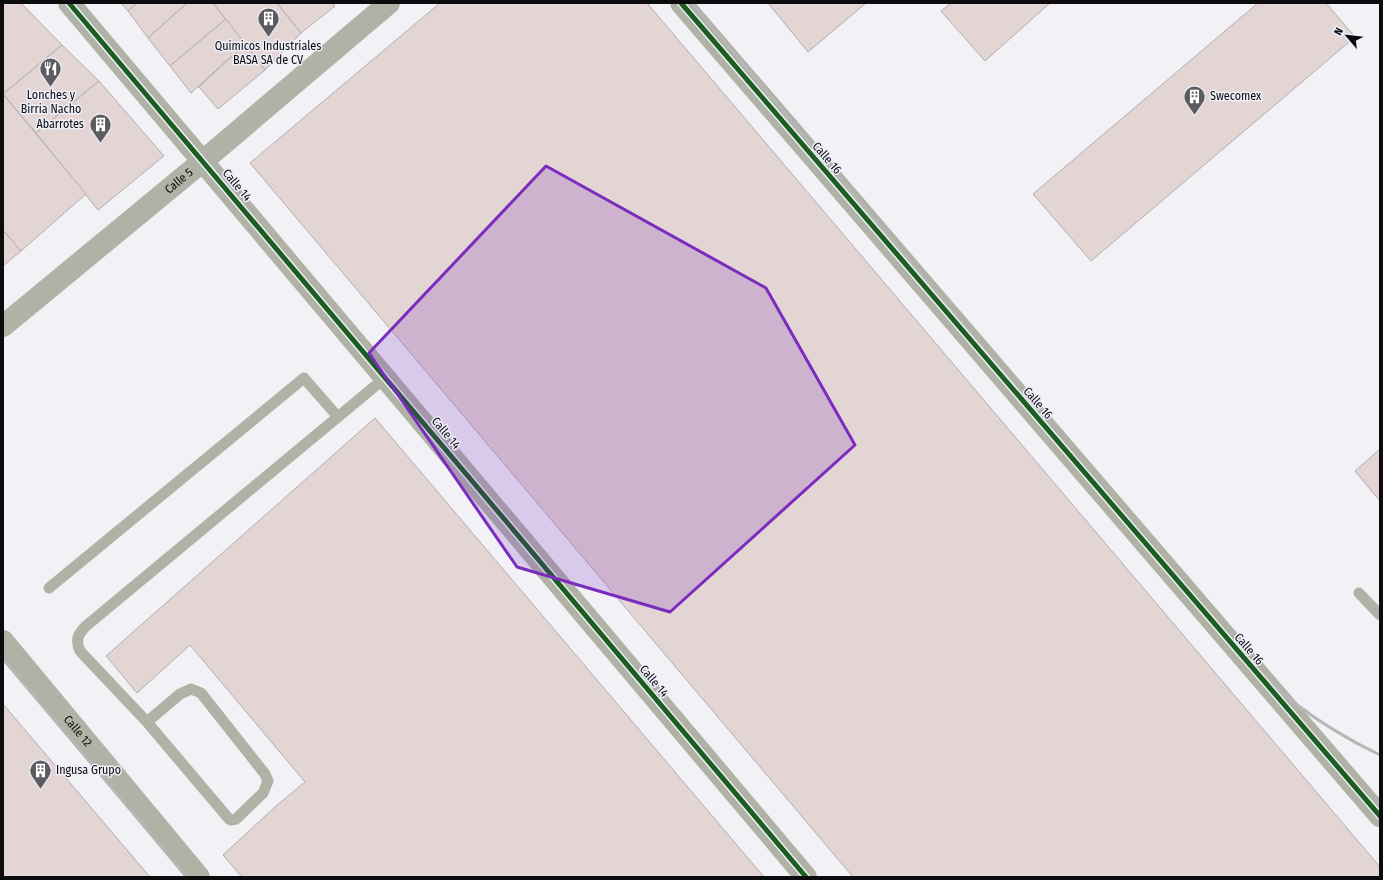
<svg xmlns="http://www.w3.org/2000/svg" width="1383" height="880" viewBox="0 0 1383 880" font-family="'Fira Sans Condensed',sans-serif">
<rect width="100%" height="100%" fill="#f1f1f6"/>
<g fill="#e3d5d4" stroke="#b1aeb0">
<polygon points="3,3 21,3 62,45 3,94"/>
<polygon points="121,3 137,3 128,11"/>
<polygon points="137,3 187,3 148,38 128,11"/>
<polygon points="187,3 213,3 226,19 170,66 148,38"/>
<polygon points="213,3 277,3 301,33 265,70"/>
<polygon points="277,3 332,3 335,6 301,33"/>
<polygon points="440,3 647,3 1380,867 1380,877 853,877 250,163"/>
<polygon points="768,3 866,3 808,52"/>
<polygon points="951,3 1050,3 985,61 941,11"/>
<polygon points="1258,3 1326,3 1355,37 1091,261 1033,194"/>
<polygon points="226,19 245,44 191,93 170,66"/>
<polygon points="245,44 265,70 218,109 199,87"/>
<polygon points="62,45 99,81 36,133 3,94"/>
<polygon points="99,81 164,156 98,210 36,133"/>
<polygon points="3,94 86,194 21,251 3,230"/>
<polygon points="3,230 21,251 3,266"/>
<polygon points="375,418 764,877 242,877 223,855 276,806 305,782 190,645 137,693 106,656"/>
<polygon points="1380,449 1380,501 1355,471"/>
<polygon points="3,704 150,877 3,877"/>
</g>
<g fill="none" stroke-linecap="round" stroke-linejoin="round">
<g stroke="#b0b2a5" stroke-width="11">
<polyline points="49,588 304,378 338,417"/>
<polyline points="1359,593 1380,615"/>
<path d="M147 722 229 819 231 820 236 819 263 793 268 781 265 774 201 693 191 689 180 694 147 722 80 651C75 640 78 634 86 626L386 377"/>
</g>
<g stroke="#b0b2a5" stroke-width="22">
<polyline points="69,3 806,877"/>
<polyline points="681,3 1380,816"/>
<path id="s1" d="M3 326 203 161 389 3"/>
<path id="s2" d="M3 641 199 877"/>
</g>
<g stroke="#b6b6b4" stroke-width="3">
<path d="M692 3 1238 650C1257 668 1275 688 1296 704 1322 724 1351 741 1380 755"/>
<polyline points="3,659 187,877"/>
</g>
<defs>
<g id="cycleway">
<polyline points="69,3 806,877"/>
<polyline points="681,3 1380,816"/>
</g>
</defs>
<use href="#cycleway" stroke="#eeeff9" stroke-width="8"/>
<use href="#cycleway" stroke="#1b5e20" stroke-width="5"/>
</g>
<path fill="#7b2cbf" fill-opacity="0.2" stroke="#7b2cbf" stroke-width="3" stroke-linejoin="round" d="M546 166 766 288 855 445 670 612 517 567 369 353Z"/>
<defs>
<symbol id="building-pin" viewBox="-11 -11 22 30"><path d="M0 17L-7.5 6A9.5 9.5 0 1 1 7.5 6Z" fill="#5c5c60" stroke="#eeeff9"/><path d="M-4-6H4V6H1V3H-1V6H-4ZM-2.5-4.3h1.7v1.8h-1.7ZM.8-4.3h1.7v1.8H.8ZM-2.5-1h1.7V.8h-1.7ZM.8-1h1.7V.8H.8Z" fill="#fff"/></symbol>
<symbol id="restaurant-pin" viewBox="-11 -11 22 30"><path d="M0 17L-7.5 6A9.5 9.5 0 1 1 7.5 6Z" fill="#5c5c60" stroke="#eeeff9"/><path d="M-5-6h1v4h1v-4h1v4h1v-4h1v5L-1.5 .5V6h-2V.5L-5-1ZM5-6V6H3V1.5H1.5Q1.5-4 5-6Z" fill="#fff"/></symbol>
</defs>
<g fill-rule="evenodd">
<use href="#building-pin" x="256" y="6" width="25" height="34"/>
<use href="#restaurant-pin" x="38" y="56" width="25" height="34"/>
<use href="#building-pin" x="1182" y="84" width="25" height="34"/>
<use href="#building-pin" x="88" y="112" width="25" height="34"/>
<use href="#building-pin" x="28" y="758" width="25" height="34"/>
</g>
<g text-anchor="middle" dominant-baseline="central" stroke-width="3" stroke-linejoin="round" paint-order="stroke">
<g font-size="12" fill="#0c0c0f" stroke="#eeeff9">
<text x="268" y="46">Quimicos Industriales<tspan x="268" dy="14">BASA SA de CV</tspan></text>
<text x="51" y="95">Lonches y<tspan x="51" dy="14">Birria Nacho</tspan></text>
<text x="1210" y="96" text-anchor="start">Swecomex</text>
<text x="84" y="124" text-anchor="end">Abarrotes</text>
<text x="56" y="770" text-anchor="start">Ingusa Grupo</text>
</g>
<g font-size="12" fill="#0c0c0f" stroke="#eeeff9">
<text transform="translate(827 158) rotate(49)">Calle 16</text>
<text stroke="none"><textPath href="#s1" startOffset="228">Calle 5</textPath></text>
<text transform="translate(237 185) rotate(50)">Calle 14</text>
<text transform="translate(1038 403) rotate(49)">Calle 16</text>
<text transform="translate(446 433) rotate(50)">Calle 14</text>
<text transform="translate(1249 649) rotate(49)">Calle 16</text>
<text transform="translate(654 681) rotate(50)">Calle 14</text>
<text stroke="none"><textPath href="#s2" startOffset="117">Calle 12</textPath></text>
</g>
</g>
<rect width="1383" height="880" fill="none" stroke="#0c0c0f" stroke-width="8"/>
<g transform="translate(1347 36) rotate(298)" stroke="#eeeff9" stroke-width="3" paint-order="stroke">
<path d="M0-3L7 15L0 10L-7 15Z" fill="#0c0c0f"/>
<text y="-6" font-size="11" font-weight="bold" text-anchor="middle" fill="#0c0c0f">N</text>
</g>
</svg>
